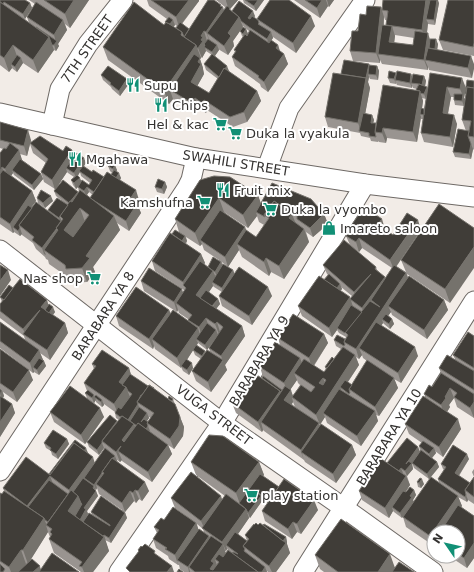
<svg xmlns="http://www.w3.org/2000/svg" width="474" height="572" viewBox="0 0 474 572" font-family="'DejaVu Sans',sans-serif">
<rect width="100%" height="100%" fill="#f2ece7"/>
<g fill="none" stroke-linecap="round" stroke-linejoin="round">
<defs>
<g id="minor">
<polyline points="0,113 196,158 365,184 474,197"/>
<polyline points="52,125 60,89 88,44 123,0"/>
<polyline points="267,168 289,108 365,0"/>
<polyline points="0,250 222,423 344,508 433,572"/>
<polyline points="0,471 187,188 191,180 196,158"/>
<polyline points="119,572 222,423 365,184"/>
<polyline points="303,572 474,301"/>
</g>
</defs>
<use href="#minor" stroke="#6e6965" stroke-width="21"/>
<use href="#minor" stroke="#fff" stroke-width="19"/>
</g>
<g fill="#999490" fill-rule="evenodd">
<polygon points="0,0 30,3 32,8 25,19 29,23 27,17 35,4 29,0 89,0 70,28 65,24 67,30 58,44 59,46 56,51 54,50 38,73 23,63 17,72 13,69 12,68 9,72 0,65"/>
<path d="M147 0H199V1L182 24 189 29 221 5 224 10 225 7 216 0H238L230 9 231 11 255 16 254 18 258 20 257 19 315 26 296 53 273 37V38L271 40 278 45 280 51 284 54 288 64 268 92 261 87 260 84 235 66 232 57 235 52 234 50 243 37 242 36 240 31 246 29 248 34 249 31 243 26 233 41 234 46 228 55 218 49 219 50 215 56 229 72 257 91 261 101 247 122 233 127 207 110 206 113 199 108 196 113 174 100 173 99 169 104 108 60 103 47 164 25 166 23 165 22 167 19 149 6ZM174 24 177 26 176 28 173 27 175 25ZM206 51 212 55 204 64 206 70 218 79 209 93 197 86 204 74 203 69V68L200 59 201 58V57L202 58Z"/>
<polygon points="243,0 264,0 256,11 244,3"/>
<polygon points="294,0 334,0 329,7 328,6 320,18"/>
<polygon points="474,0 474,56 443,50 439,40"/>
<path d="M439 3 435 25 428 24V23L427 33 430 40 438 44 437 50 471 56 472 78 429 70 428 67V70L382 64 380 60V63L353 61 350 51 366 15 381 7 382 10ZM384 17 385 20H387L386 26 384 25ZM395 35 414 38 413 45 394 43Z"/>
<path d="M369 64V66H377L379 71 378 80 370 79 369 77 368 82 370 88 365 114 372 115 374 120 373 123H376L416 90 417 89 413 88 412 86V88L397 85 396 83V84L390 83 388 78 397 75 411 74 412 77 424 76 426 81 425 87 428 89 430 73 466 88 464 98 465 99 464 105 466 95 465 93 474 81V150L473 149 471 159 455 157 453 152 466 131 462 120 464 106 455 105 454 100V97H451L448 114 457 124 453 147 424 142 421 133 423 119H421V117L417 142 387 138 386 143 379 142 378 141V142L371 141 370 138 361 136 360 133 328 127 325 117 341 74ZM422 98 426 99 424 109H422L423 101Z"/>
<polygon points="101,75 128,85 120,96 112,89 111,87 103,80"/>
<path d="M0 122 31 140V142L63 151 74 156 86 163 84 166 92 172 104 177 111 175 112 173 110 171 108 166 117 170 116 172 121 178 120 180 139 200 137 204 141 213 129 231 117 223 120 230 93 267 95 272 87 282 71 283 69 278 49 264 48 260 46 259 45 257 36 249 33 243 22 235V234L20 236 14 232 13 233 0 224V153L3 149 0 148ZM30 144 33 153 46 163 41 172 44 182 55 189 54 191 56 196 61 200 48 211 31 207 36 201 32 191 11 176 13 173 14 175 34 190 43 179 41 174 22 160 20 154 27 156ZM67 172 68 173 74 177 71 180 73 185 76 189 78 187 79 192 78 193V192L59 184ZM80 172 81 176 90 183 89 185 81 181 78 176ZM89 192 93 195 90 198 87 195Z"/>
<path d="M200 180 258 195 260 203 324 214 328 224 313 237 306 232 309 242 284 279 271 272 269 276 242 257 239 250 228 267 222 262 223 265 233 270 234 273 272 296 252 325 222 306 219 296 222 292 214 287 213 286 209 292 218 299 220 304 216 309 242 326 245 336 225 365 227 370 211 392 196 381 192 371 201 359 195 355 193 350 187 360 193 368 189 375 183 371 181 367V368L155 349 154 346 153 349 119 326 116 316 169 310 171 314 188 321V319L179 313 178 310 177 312 144 291 141 281 183 292 184 290 155 271 152 261 172 234 179 232 175 219ZM224 212 248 228 257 216 259 222 264 225 256 237 246 230ZM186 237 200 246 202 244 204 250 219 260 208 267 204 264 205 263 201 254 186 244 187 241ZM213 342 209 348 210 352H206L197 345 198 343 207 350Z"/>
<polygon points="165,182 167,187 164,194 157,192 155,187"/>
<polygon points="37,198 53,201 45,208 38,203"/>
<path d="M439 204 450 303 407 274 408 277 444 300 448 310 427 339 392 315 391 312 388 316 392 319 394 324 390 329 384 324 383 323 381 326 418 356 401 383 394 379 398 388 379 416 376 415 378 421 361 446 327 423 325 417 319 425 352 445 356 455 336 483 305 462 304 460 264 431 263 430 262 432 236 413 232 403 262 378 263 377 260 367 280 345 278 338 324 334 328 343 314 366 324 372 326 370 325 367 334 359 341 349 336 346 334 340 345 339 346 337 339 333 337 330 332 337 302 316 298 306 328 275 327 274 323 265 350 245 346 236 349 233 348 230 364 207 396 266 406 272 401 260ZM353 248 359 252 362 248 392 268 385 278 377 270 376 267ZM341 287 352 296 350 299 340 291 342 289ZM362 355 363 358 367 361 352 385 348 382 359 365 356 357 359 359ZM297 380 298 383 300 385 293 396 290 390ZM293 402 295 407 292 404Z"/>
<polygon points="13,288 48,305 55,312 53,315 65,323 68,333 50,360 40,353 46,366 39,375 34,372 33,373 0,348 0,322 25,340 24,336 0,318 0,304 2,302 0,297"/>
<path d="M474 336V418L457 407 454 398 449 405 450 407 447 412 461 429 443 457 435 451 436 453 432 458 437 462 439 467 431 477 439 483 438 479 444 470 443 469 441 464 469 459 459 476 470 483 474 477 472 472 474 469V504L468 500 467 502 458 497 462 506 461 507 474 516V558L467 568 449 556H458V532H434V546L406 527 403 517 404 515 402 518 394 512 393 511 389 518 362 500 359 491 387 463 418 447 420 452V451L419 446 422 443 409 434 405 424 426 398 424 394 432 387 441 373 439 368 455 359 453 355ZM412 463 414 468 429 479 414 502 413 500 416 495 414 490 405 492 410 485 407 476 413 469Z"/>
<polygon points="0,349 33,380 17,402 3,392 4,396 3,398 12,404 15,413 0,437"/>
<path d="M92 364 129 368 131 375 148 386 154 388V389L168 399H173L184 427 183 436 174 449 168 445 172 454 152 482 122 461V460L120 462 117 460V461L149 491 142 501 139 499 136 503 134 501 125 512 127 518 111 543 105 540 109 551 93 572H81L54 553 49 539 50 537 48 532 31 559 41 569 79 572H0V493L2 494 4 491 3 488 49 474 88 453 95 463 105 449 104 448 99 455 89 447 87 442 85 444 54 422 50 412 87 398 85 393 87 391 84 383 94 369ZM96 400V402L102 407 104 405V404L115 412V413L116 418 119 420 117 421 87 441 104 417 94 403ZM149 417 151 418 148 422 147 421 149 418ZM97 488 99 494 122 510 91 512 92 515 84 521 88 514 87 511 98 496 95 489 96 490Z"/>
<polygon points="67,439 69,444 58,459 52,455 51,451 46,448 44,443"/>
<path d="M191 462H259L264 475 263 476 279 487 318 510 301 534 297 532 292 539 265 521 262 511 268 503 262 499V501L250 518 249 517V518L238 534 247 541 245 535 254 525H263L286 537 287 542V544L290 553 276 572H268L267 571V572H184L180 569 179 565H178L169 559 168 556 156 548 153 539 157 533 154 527 164 520 186 516 175 508 171 498 222 500 225 496 196 475ZM197 524 203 529 204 532 198 529ZM227 549 228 550 232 553H226L225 551H226Z"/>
<polygon points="417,482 424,484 421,488 418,487"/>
<polygon points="315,555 395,567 414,572 324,572 320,569"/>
</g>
<g fill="#75726c">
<polygon points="74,0 89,0 70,28 65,14"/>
<polygon points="189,0 199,0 199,1 179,27 176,17"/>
<polygon points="226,0 238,0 230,9 233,15 229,10 226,1"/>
<polygon points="258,0 264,0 256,11 254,6"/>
<polygon points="322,0 326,0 328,6 320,18 317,8"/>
<polygon points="327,0 334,0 329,7"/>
<polygon points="426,0 431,0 426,19 428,23 426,40 422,30"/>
<polygon points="437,0 438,0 439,3 435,25 434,20"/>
<polygon points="30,3 32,8 25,19 23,14"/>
<polygon points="221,5 222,8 223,7 226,17 207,33 210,42 206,32"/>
<polygon points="381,7 384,17 381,54 378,54 380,60 380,63 376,53"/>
<polygon points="253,11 255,16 250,23 248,18"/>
<polygon points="311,16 315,26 296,53 293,43"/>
<polygon points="239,17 243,27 233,41 234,46 228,55 224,46 228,33"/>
<polygon points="63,20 67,30 58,44 59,46 56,51 54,45 56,42 54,35"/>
<polygon points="173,20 175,25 171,30 170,25"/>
<polygon points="392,26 395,36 393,52 389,42"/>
<polygon points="246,29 248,34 245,39 243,34"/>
<polygon points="204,31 207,41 205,45 204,45 206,51 202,58 198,48 201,36"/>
<polygon points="271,32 273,38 269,44 267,39"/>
<polygon points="428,33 431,43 425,60 428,67 428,70 424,60"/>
<polygon points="49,37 54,50 38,73 33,60"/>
<polygon points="436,39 438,44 436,57 434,51"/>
<polygon points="13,45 18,59 11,64 12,68 9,72 4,58"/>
<polygon points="196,45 201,58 200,59 203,68 203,69 204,74 194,92 170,90 173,99 169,104 164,91"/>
<polygon points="217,45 219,50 214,57 212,52"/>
<polygon points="278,45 281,55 276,48"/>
<polygon points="284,54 288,64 268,92 264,82"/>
<polygon points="471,56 474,64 474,69 472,78 468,68"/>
<polygon points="21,58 23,63 17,72 15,67"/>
<polygon points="369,64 370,69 368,74 369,77 368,82 370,88 362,131 361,131 358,123"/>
<polygon points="227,66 229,71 221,82 219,77"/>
<polygon points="377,66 379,71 378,80 376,75"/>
<polygon points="396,73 398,78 395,80 396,84 394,79"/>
<polygon points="411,74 413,79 411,83 412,86 412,88 410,83"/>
<polygon points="424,76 426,81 424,90 422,85"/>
<polygon points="462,78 466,88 464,98 465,99 464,106 462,101 463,96 460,89"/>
<polygon points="127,79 128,85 120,96 119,91"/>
<polygon points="427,87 429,93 426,99 424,94"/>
<polygon points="447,87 451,97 446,123 443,113"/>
<polygon points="257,91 261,101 247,122 244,112"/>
<polygon points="420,91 423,101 421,114 420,114 421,117 417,142 413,132"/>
<polygon points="195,98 199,108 196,113 192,103"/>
<polygon points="204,100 207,110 206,113 202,103"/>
<polygon points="372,115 374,120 372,128 371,123"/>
<polygon points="454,115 457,124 453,147 450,137"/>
<polygon points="383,128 387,138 386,143 382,133"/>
<polygon points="28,130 31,140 27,156 24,146"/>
<polygon points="471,144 473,149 471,159 469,154"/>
<polygon points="19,150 22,160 14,172 12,170 13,173 9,179 5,169"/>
<polygon points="72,150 76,160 66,168 67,172 55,190 52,180"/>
<polygon points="84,158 86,163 80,171 79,171 80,172 76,178 74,173"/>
<polygon points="115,165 117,170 115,174 113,169"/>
<polygon points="2,167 6,177 0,185 0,171"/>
<polygon points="119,173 121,178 117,185 115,180"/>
<polygon points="41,174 43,179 34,190 32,185"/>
<polygon points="80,178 82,183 76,189 74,183"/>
<polygon points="165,182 167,187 164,194 162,189"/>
<polygon points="87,187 89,192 86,196 84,191"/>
<polygon points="136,190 139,200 137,204 141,213 129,231 126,221 130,199"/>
<polygon points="32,191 36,201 16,229 13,227 14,232 13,233 10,224"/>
<polygon points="78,192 80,197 71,208 69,203"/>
<polygon points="258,195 263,209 256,212 257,216 248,228 243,215"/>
<polygon points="51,196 53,201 45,208 43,203"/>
<polygon points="219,198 224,212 200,240 202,244 200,246 195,233"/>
<polygon points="80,208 85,222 69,244 59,218 60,217 65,229"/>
<polygon points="292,214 297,227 289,218"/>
<polygon points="324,214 328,224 313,237 310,228"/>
<polygon points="114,216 120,230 93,267 95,272 87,282 82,268 86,256"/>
<polygon points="382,219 385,229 378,224"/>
<polygon points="418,220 421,230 394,270 390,260"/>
<polygon points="245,227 249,236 237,244 239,250 228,267 225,257"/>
<polygon points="20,228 22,234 20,236 18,231"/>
<polygon points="57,229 60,238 44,250 46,255 44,254 42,248"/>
<polygon points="304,229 309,242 284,279 279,266"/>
<polygon points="185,236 187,241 182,248 181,243"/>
<polygon points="359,238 362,248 359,252 356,242"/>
<polygon points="474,247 474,268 450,303 445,289"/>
<polygon points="201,254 205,263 187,291 183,282"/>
<polygon points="266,258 271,272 269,276 264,262"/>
<polygon points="221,262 223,267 217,277 215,272"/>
<polygon points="8,270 11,280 0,296 0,281"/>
<polygon points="233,270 235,275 223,293 222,288"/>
<polygon points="213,271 217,280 212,282 213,286 202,302 196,295"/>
<polygon points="406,273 410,283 388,306 391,312 384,321 382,319 383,323 364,352 359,348 362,355 359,359 356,349"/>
<polygon points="371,274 358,301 354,292"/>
<polygon points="385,277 388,287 371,300 373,307 366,317 362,308"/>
<polygon points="340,284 342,289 337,295 335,290"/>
<polygon points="268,287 272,296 252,325 249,316"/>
<polygon points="182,289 185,299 176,303 178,310 177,312 174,302"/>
<polygon points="350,297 353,307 337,328 337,330 332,337 329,328"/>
<polygon points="218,299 220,304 212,314 211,309"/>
<polygon points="47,300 50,310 47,314 41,307"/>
<polygon points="444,300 448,310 427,339 424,330"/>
<polygon points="53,307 55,312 50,319 48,314"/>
<polygon points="40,310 26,336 23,329"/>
<polygon points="169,310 173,319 152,339 154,346 153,349 149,339"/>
<polygon points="206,318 209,328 202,337 199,327"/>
<polygon points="392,319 394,324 390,329 389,324"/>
<polygon points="217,322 220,332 219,334 215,324"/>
<polygon points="65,323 68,333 50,360 47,350"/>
<polygon points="242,326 245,336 225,365 227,370 211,392 208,382 223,361 221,356"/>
<polygon points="198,328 201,338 196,339 198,343 182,367 181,366 181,368 177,358"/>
<polygon points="216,330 218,335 207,350 205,345"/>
<polygon points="324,334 328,343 312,368 309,358"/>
<polygon points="415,347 418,356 401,383 398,373"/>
<polygon points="39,350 43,360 33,367 34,372 33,373 30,363"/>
<polygon points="355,355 359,365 343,389 340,387 342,391 323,413 325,417 320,425 316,415"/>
<polygon points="300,358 304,368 294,373 297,380 288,393 284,383"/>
<polygon points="44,361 46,366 39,375 37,370"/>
<polygon points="192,363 193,368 189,375 187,370"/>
<polygon points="129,368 132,378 124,389 119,382"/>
<polygon points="29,370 33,380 17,402 13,392"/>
<polygon points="323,378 327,387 319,383"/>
<polygon points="394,378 398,388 379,416 375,407"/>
<polygon points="126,387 130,397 118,414 114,404"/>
<polygon points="450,388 454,398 449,405 450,407 445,415 441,405 445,397"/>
<polygon points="291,390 294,399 292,397 293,402 288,409 284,400"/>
<polygon points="2,391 4,396 2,399 0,394"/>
<polygon points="280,391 284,401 261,422 263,430 262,432 258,422"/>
<polygon points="94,395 96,400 94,403 92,398"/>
<polygon points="102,400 104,405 102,407 101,402"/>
<polygon points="474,402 474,418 470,408"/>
<polygon points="12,404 15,413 0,437 0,422"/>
<polygon points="138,404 140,410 132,423 127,422"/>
<polygon points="100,408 104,417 85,444 81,435"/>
<polygon points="375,411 378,421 361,446 357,436"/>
<polygon points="147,413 149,418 143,427 141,422"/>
<polygon points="180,417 184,427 183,436 174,449 170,439"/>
<polygon points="458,419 461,429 443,457 439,447"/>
<polygon points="319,423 322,433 301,452 304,460 301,450"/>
<polygon points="134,424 138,434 126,450 122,440"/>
<polygon points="148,426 150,431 145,431"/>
<polygon points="67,439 69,444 58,459 56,454"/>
<polygon points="102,443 104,448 99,455 97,450"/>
<polygon points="168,445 172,454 152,482 148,472"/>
<polygon points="352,445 356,455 336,483 333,474"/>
<polygon points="121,446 118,451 122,460 120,462 116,452"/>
<polygon points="418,447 420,452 412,464 413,469 407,476 405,471 406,464"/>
<polygon points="86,448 88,453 84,458 82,452"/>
<polygon points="434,448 436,453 431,459 429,454"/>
<polygon points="467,454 469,459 457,478 455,473"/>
<polygon points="115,456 117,461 105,477 104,473"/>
<polygon points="93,457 96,467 84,478 85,482 72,497 69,490"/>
<polygon points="259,462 264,475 241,507 236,493"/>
<polygon points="437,462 439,467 429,479 427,474"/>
<polygon points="401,468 403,473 398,472"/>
<polygon points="102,473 104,478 96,484 97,488 96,490 94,485"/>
<polygon points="50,476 54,486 34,512 27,507"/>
<polygon points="406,476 410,485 395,509 392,507 393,511 389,518 385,508"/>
<polygon points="422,479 424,484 421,488 419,483"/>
<polygon points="145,482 149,491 142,501 138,491"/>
<polygon points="94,486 98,496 87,511 88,514 81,527 79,522 84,508"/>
<polygon points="135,490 139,499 136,503 133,493"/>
<polygon points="414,490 416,495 413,500 414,502 402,518 400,513 410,496"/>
<polygon points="130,491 134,501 125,512 122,503"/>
<polygon points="466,495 468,500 467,502 465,497"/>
<polygon points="78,496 83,509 73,524 49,523"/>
<polygon points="221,496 224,505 205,530 201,521"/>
<polygon points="261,496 262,501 250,518 248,513"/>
<polygon points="458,496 462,506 443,532 434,532 434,546 430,536"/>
<polygon points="314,500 318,510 301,534 297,524"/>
<polygon points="246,509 249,518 229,547 226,545 227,549 226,551 222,542"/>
<polygon points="125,513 127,518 111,543 109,538"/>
<polygon points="44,518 47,526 46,525 48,532 28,564 23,550"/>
<polygon points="293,522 297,532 292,539 288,529"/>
<polygon points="196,523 200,533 177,560 178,565 175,555"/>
<polygon points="104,535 109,551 93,572 84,572 82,567"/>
<polygon points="209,536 213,546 189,567 190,572 189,572 188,567"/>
<polygon points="286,537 287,542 287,544 290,553 276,572 272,572 269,566"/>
<polygon points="474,543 474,558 467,568 464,558"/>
<polygon points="223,544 226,554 219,562 215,559 217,566 212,572 210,569 211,561"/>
<polygon points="21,550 26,564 21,572 11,572 9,567"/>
<polygon points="390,554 395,568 393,572 378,572"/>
<polygon points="40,566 41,571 40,572 33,572"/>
<polygon points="172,566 174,572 167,572"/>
<polygon points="265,567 267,572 262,572"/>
</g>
<g fill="#403d38" stroke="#75726c" fill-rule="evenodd">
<polygon points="0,0 25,0 30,3 23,14 4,2 3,4 0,2"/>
<polygon points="44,0 74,0 65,14"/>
<polygon points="151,0 189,0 176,17"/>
<polygon points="208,0 214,0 221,5 220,6 223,7 206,32 204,31 201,36 203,37 201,40 203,41 198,48 197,48 196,45 184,37"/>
<polygon points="245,0 258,0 254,6"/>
<polygon points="270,0 289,0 311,16 293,43 257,19"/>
<polygon points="305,0 322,0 317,8"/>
<polygon points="383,0 426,0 422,30 386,25 388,11 382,10"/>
<polygon points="430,0 437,0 434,20 426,19"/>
<polygon points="448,0 474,0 474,43 473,47 439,40"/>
<polygon points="239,1 253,11 248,18 250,19 252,16 258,20 259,23 258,24 271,32 267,39 249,27 241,21 239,17 232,11"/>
<polygon points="0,2 49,37 33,60 13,45 4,58 0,55"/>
<polygon points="36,2 63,20 54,35 27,17"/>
<polygon points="134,2 164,25 166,22 182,32 181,35 196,45 164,91 103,47"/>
<polygon points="227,6 230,8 229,9 239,17 228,33 231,36 224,46 207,33"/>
<polygon points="367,6 381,7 376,53 350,51 352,31 358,31 360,14 366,15"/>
<polygon points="169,17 173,20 170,24 165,22"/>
<polygon points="180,22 189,29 184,37 182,32 176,28"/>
<polygon points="382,25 392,26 389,42 413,45 415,31 428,33 424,60 378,54"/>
<polygon points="36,27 57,41 54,45 52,45 49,37"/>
<polygon points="243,27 246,29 243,34 240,31"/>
<polygon points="250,30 269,43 271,40 278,45 276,48 284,54 264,82 258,77 259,76 232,57 236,51 234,50 245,34 247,36"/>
<polygon points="208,39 217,45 212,52 204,47 205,45 204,44"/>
<polygon points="430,39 436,39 435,49 429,48"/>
<polygon points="428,48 471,56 468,68 425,60"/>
<polygon points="194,54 200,58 198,62 201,64 191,82 209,93 224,68 257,91 244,112 230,117 204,100 202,103 195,98 192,103 170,90"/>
<polygon points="212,54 227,66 225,69 224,68 219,77 204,64"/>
<polygon points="17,55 21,58 15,67 11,64"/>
<polygon points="344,60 369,64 366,78 341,74"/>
<polygon points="369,65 377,66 376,75 368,74"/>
<polygon points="108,66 127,79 119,91 110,84 111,83 101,75"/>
<polygon points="389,71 396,73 394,79 388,78"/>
<polygon points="397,71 411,74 410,83 395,80"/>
<polygon points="333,73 366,78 358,123 325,117"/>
<polygon points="430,73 462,78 460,89 447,87 443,113 454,115 450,137 421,133"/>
<polygon points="413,74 424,76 422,85 419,84 427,87 424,94 420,93 420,91 416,90 419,84 411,83"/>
<polygon points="467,80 474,81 474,88 467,87 466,94 465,93"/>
<polygon points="383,85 420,91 413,132 383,128 382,133 375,132"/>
<polygon points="467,87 474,88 474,137 468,136 471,121 462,120"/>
<polygon points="454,94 463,94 462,101 454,100"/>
<polygon points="421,108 424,109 424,115 420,114"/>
<polygon points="363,113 372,115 371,123 376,123 375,132 376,137 369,136 369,133 359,131"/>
<polygon points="0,122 28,130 24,146 0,140"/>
<polygon points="458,129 469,131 468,136 471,144 469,154 453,152"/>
<polygon points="40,136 63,151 66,146 72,150 52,180 41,172 48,159 30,143"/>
<polygon points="10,143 19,150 5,169 2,167 0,171 0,153 4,148 6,149"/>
<polygon points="76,153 84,158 74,173 66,168"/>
<polygon points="20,159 41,174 32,185 12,170"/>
<polygon points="110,162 115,165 113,169 108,166"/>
<polygon points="83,166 92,172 93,170 104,177 94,192 87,187 84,191 78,187 82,180 89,185 92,180 79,171"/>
<polygon points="3,170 32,191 10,224 0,217 0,174"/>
<polygon points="114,170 119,173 116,178 111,175"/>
<polygon points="107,172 136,190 130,199 137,204 126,221 90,198"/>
<polygon points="77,175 80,178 74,183 71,180"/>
<polygon points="214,176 230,177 258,195 243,215 219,198 195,233 175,219 200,180"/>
<polygon points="158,179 165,182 162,189 155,187"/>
<polygon points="63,180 78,192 69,203 54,191"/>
<polygon points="272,183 311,199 324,214 310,228 297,219 297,215 288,211 274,201 264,215 265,217 256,212"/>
<polygon points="41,190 51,196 43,203 37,198"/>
<path d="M80 190 114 216 86 256 90 258 82 268 66 269 65 265 44 250 58 230 56 228 63 219 60 216 70 201 72 202ZM80 208 89 215 73 237 64 230Z"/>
<polygon points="57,198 68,205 60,216 59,218 48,210"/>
<polygon points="274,201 292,214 289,218 304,229 279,266 266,258 264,262 237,244 246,230 256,237 269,218 264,215"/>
<polygon points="36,202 61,221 56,228 57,228 42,248 32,240 34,237 19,225"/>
<polygon points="439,204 474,228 474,247 445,289 401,260"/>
<polygon points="28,205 32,208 19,225 20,228 18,231 13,227"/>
<polygon points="364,207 382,219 378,224 393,235 407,213 418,220 390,260 359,238 356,242 346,236 349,232 348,230"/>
<polygon points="220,210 245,227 225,257 200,240"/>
<polygon points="175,230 185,236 182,241 172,234"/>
<polygon points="170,233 201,254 183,282 152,261"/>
<polygon points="344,240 376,267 375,269 385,277 362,308 350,299 371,274 354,292 323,265"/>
<polygon points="213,257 221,262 215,272 208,267"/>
<polygon points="200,261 213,271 196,295 242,326 221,356 209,348 223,327 217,322 215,324 206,318 199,327 188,320 192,315 176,303 186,288 183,285"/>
<polygon points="223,264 233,270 222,288 212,282"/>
<polygon points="0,265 8,270 0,281"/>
<polygon points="394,265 406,273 356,349 344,342 348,335 345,332 370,301 380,307 371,300"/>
<polygon points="239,267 268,287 249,316 219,296"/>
<polygon points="149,268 182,289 174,302 141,281"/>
<polygon points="329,274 340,284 337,288 324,280"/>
<polygon points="319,276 350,297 329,328 298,306"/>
<polygon points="409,276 444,300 424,330 388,306"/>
<polygon points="20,279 47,300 41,307 65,323 47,350 23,334 40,310 23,329 0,311 0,304"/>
<polygon points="9,285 13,288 4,300 0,297"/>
<polygon points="136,287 169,310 149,339 116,316"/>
<polygon points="206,290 218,299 212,306 200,298"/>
<polygon points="49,304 53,307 49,313 45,310"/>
<polygon points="351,305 362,312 345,333 337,328"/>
<polygon points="173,310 198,328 177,358 152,339"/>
<polygon points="293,314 324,334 309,358 278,338"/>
<polygon points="386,314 392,319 389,324 382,319"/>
<polygon points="0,322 39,350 30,363 0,341"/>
<polygon points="376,322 415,347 398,373 359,348"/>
<polygon points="207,323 216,330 205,345 196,339"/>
<polygon points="468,332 474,336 474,368 453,355"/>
<polygon points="337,335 345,339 344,342 345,345 344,346 334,340"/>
<polygon points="275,342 300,358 284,383 260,367"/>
<polygon points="196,345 205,351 202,356 193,350"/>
<path d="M343 347 355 355 316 415 292 397 301 385 311 392 315 387 294 373 304 359 324 372ZM323 378 326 380 323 385 319 383Z"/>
<polygon points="0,349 29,370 13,392 0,383"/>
<polygon points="102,350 129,368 119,382 126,387 114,404 84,383 96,366 92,364"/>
<polygon points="207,350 223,360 208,382 192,371"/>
<polygon points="447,355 474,371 474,390 439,368"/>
<polygon points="332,357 334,359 327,368 325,367"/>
<polygon points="39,358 44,361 37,370 33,367"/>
<polygon points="186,359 192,363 187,370 181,366"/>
<polygon points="367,360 394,378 375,407 349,389"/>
<polygon points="254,373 280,391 258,422 232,403"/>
<polygon points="441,373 474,394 474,402 470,408 454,397 457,393 450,388 445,397 446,398 441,405 424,394 429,385 432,387"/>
<polygon points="130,374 148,386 149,385 154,388 153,388 149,385 142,395 141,395 139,399 137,402 138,404 128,420 122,416 120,417 115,413 118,407 121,409 132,394 128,391 126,387 122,385"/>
<polygon points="263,376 282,390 281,392 280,391 262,378"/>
<polygon points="345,380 352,385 349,389 350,393 349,394 340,387"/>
<polygon points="149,385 175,404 180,417 179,426 170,439 147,423 154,413 137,402"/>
<polygon points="70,386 100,408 81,435 50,412"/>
<polygon points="285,386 291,390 284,400 319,423 301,450 261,422"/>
<polygon points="0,389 2,391 0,394"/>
<polygon points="339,389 375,411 357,436 323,413"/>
<polygon points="88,390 94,395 92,398 85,393"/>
<polygon points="96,395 102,400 101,402 94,397"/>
<polygon points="0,396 12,404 0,422"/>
<polygon points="169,396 173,399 172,401 168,399"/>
<polygon points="423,396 458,419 439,447 405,424"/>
<polygon points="139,407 147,413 141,422 144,419 148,422 147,423 148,426 146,429 138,423 137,426 130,421"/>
<polygon points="110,415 117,421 102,441 102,443 97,450 87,442"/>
<polygon points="122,416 134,424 122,440 124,442 138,423 168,445 148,472 118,451 121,446 116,452 102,441"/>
<polygon points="321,424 352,445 333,474 301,452"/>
<polygon points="53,430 67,439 56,454 50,450 51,448 44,443"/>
<polygon points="209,435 223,436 259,462 236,493 191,462"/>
<polygon points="407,438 418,447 406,464 408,461 412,463 405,471 401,468 399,471 387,463"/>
<polygon points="75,440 86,448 84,451 74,443 50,475 49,474"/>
<polygon points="423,441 434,448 429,454 419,446"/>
<polygon points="74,443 93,457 69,490 50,476 27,506 3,488 26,457 50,475"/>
<polygon points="453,445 467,454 455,473 470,483 465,490 466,495 465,497 438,479 446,467 441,464"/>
<polygon points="105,448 115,456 113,458 112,458 102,472 102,473 94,485 84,478"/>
<polygon points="421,450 437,462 427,474 412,463"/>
<polygon points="112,458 145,482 138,491 135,490 133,493 130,491 122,503 96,484 104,473 102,472"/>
<polygon points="380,458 406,476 385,508 359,491"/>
<polygon points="191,472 221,496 201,521 171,498"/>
<polygon points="260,474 279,487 269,500 254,490 261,496 248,513 246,509 239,503"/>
<polygon points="431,477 458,496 430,536 403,517"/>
<polygon points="474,477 474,497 465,490"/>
<polygon points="83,478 94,486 93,488 96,491 84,508 86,509 80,520 75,516 82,504 81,503 78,496 73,492"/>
<polygon points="420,478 422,479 419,483 417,482"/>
<polygon points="284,479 314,500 297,524 293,522 288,529 262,511"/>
<polygon points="49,480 68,494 48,522 45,520 44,518 28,507"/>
<polygon points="410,487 414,490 410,496 412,497 400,513 392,507 403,491 406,492"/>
<polygon points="71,490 78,496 68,511 104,537 82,567 79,566 82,562 49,539 52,534 50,532 52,529 46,525"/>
<polygon points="4,491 44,518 23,550 21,550 9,567 0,561 0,493 2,494"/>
<polygon points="226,494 246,509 222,542 202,528"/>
<polygon points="101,496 125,513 109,538 104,535 103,536 83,522 89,513 110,526 110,525 91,512"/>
<polygon points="458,505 474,516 474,543 464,558 458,554 458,532 440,532"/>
<polygon points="173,507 196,523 175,555 165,549 167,548 153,539 159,530 154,527 161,518 164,520"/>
<polygon points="341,519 390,554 378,572 338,572 315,555"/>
<polygon points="256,523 258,525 260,523 286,543 269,566 243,546 249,539 245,535 254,524 254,525"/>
<polygon points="264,524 286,537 283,541 263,525"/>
<polygon points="199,529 209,536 188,567 177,560"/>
<polygon points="235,532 247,541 243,546 245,549 244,551 265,567 262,572 258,572 232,553 233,552 238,554 226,545"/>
<polygon points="211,536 223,544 211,561 214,563 210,569 213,570 219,562 215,559 219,554 223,557 228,550 258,572 195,572 189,567"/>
<polygon points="145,544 155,551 154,553 172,566 167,572 130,572 126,568 139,551 138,550 141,546 142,547"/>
<polygon points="52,553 79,572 39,572"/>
<polygon points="32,559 40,566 33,572 18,572"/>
<polygon points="399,562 414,572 392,572"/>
<polygon points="0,564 5,569 3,572 0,572"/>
<polygon points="179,569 183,572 177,572"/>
</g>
<defs>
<symbol id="restaurant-bare" viewBox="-9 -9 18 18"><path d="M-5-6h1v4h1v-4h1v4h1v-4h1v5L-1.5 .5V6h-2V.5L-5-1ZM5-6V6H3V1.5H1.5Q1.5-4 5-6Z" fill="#119076" stroke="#fff" stroke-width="2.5" paint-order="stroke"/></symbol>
<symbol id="supermarket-bare" viewBox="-9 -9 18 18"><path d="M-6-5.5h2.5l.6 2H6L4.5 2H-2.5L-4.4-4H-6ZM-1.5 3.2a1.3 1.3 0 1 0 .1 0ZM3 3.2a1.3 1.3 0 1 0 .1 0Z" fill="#119076" stroke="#fff" stroke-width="2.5" paint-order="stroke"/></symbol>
<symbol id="shop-bare" viewBox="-9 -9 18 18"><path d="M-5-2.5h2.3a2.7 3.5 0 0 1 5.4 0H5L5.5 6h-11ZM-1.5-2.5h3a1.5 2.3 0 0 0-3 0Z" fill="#119076" stroke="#fff" stroke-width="2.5" paint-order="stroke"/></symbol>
</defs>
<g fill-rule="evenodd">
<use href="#restaurant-bare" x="123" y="75" width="20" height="20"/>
<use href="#restaurant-bare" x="151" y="95" width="20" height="20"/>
<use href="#supermarket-bare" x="210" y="114" width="20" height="20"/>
<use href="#supermarket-bare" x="225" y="123" width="20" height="20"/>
<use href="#restaurant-bare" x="65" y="149" width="20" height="20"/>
<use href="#restaurant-bare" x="213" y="180" width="20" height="20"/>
<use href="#supermarket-bare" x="194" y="192" width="20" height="20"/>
<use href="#supermarket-bare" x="260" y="199" width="20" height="20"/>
<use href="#shop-bare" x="319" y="218" width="20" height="20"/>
<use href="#supermarket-bare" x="84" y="268" width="20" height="20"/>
<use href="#supermarket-bare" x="241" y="485" width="20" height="20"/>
</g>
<g text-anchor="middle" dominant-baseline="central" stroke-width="4" stroke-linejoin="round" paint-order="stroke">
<g font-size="13" fill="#343230" stroke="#fff">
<text transform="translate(87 49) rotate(-55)">7TH STREET</text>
<text transform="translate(236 163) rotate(9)">SWAHILI STREET</text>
<text transform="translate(103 316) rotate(-57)">BARABARA YA 8</text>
<text transform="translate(259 361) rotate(-59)">BARABARA YA 9</text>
<text transform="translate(214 415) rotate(37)">VUGA STREET</text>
<text transform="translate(389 437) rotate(-58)">BARABARA YA 10</text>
</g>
<g font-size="13" fill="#343230" stroke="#fff" text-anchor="start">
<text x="144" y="85">Supu</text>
<text x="172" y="105">Chips</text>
<text x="209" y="124" text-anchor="end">Hel &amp; kac</text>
<text x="246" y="133">Duka la vyakula</text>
<text x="86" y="159">Mgahawa</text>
<text x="234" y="190">Fruit mix</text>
<text x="193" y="202" text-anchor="end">Kamshufna</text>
<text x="281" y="209">Duka la vyombo</text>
<text x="340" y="228">Imareto saloon</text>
<text x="83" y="278" text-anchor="end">Nas shop</text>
<text x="262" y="495">play station</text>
</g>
</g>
<g transform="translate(446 544) rotate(304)"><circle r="19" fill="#ffffff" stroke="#aeadac"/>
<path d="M0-3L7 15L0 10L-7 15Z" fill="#119076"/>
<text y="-6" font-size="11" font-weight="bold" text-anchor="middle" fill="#343230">N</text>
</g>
</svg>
